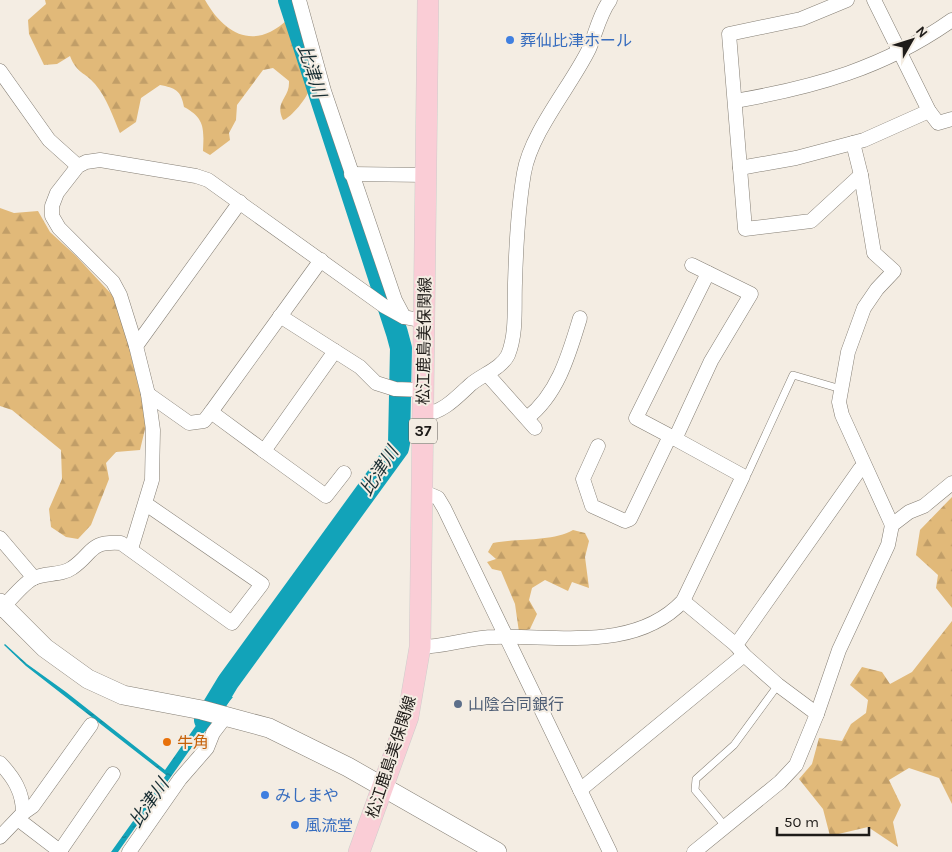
<svg xmlns="http://www.w3.org/2000/svg" width="952" height="852" viewBox="0 0 952 852" font-family="Karla,'Noto Sans JP',sans-serif">
<defs>
<pattern id="forest-firs" width="22" height="20" patternUnits="userSpaceOnUse" patternTransform="scale(1.25)"><rect width="22" height="20" fill="#e1b979"/><path d="M5 1l3.5 6h-7zM16 11l3.5 6h-7z" fill="#c19e68"/></pattern>
<pattern id="water-ripples" width="26" height="14" patternUnits="userSpaceOnUse" patternTransform="scale(1.25)"><rect width="26" height="14" fill="#12a3b9"/><path d="M2 4q2-2 4 0t4 0M15 11q2-2 4 0t4 0" fill="none" stroke="#108496"/></pattern>
</defs>
<rect width="100%" height="100%" fill="#f4ede3"/>
<g fill="url(#forest-firs)">
<path d="M45 0H205C225 35 255 51 288 19L310 88C308 97 291 118 283 120 274 101 290 99 289 81L273 68 263 70 237 105 236 120 229 133 230 140 210 155 203 151C204 129 205 118 184 107 181 90 175 88 160 85L141 98 136 122 120 133C113 117 107 98 95 84 85 72 77 74 70 56L57 64 44 65 29 34 28 20 46 4Z"/>
<polygon points="0,208 14,213 38,211 50,232 76,256 114,297 123,323 141,396 146,425 140,450 116,452 106,463 109,479 91,525 78,539 66,537 51,527 49,509 62,479 61,450 12,410 0,406"/>
<polygon points="952,497 952,608 936,588 938,575 916,555 920,530"/>
<path d="M573 530 585 533 589 541 585 557 589 588 572 582 568 591 545 580 532 588 529 600 537 614 530 629 519 632 515 604 501 571 492 569 487 562 496 559 488 552 493 543C518 538 552 542 573 530Z"/>
<polygon points="952,621 952,804 939,778 909,768 889,780 901,805 893,822 898,847 868,827 830,836 823,809 799,779 812,764 819,738 842,741 851,724 866,713 868,700 850,685 862,667 882,672 890,684 912,672"/>
</g>
<polygon fill="url(#water-ripples)" points="5,644 27,664 66,692 165,770 218,694 233,697 189,751 118,852 111,852 166,775 26,666 4,645"/>
<g fill="none" stroke-linecap="round" stroke-linejoin="round">
<polyline stroke="#12a3b9" stroke-width="22" points="205,720 228,682 398,448 399,443 401,348 397,333 289,0"/>
<defs>
<g id="lane">
<polyline points="743,476 748,473 793,375 841,389"/>
<polyline points="725,826 695,790 696,779 734,745 778,685"/>
</g>
<g id="street">
<polyline points="299,0 324,91 395,300 404,317"/>
<polyline points="847,0 801,19 729,34 745,229 811,221 861,175 874,253 894,271 877,289 864,308 848,352 839,402 842,415 892,525"/>
<polyline points="874,0 929,111 938,123 952,119"/>
<polyline points="0,71 49,140 78,166"/>
<path d="M735 101C815 87 884 68 952 20"/>
<polyline points="853,143 861,175"/>
<polyline points="740,168 796,158 864,140 929,111"/>
<polyline points="351,174 426,175"/>
<polyline points="280,316 360,367 376,383 395,389 423,390"/>
<polyline points="136,346 240,202"/>
<polyline points="335,351 264,451 326,496 344,473"/>
<polyline points="487,374 535,428"/>
<polyline points="148,394 189,423 204,421 211,412 264,451"/>
<polyline points="211,412 321,260"/>
<path d="M423 415C443 412 455 399 470 385 481 375 501 369 508 355 517 333 514 306 515 283 516 248 518 208 524 173 531 132 571 86 589 49 596 33 599 15 610 0"/>
<path d="M527 418C558 394 569 354 580 318"/>
<polyline points="675,439 711,361 751,294 692,265"/>
<polyline points="598,446 583,479 592,506 625,521 630,519 670,436 636,418 708,273"/>
<polyline points="422,491 438,498 444,508 610,852"/>
<polyline points="0,538 34,578"/>
<polyline points="131,549 152,480 153,430 148,394 136,346 120,295 113,282 59,228 52,216 52,206 57,193 78,166 86,162 100,160 196,176 208,180 384,306 404,317 424,321"/>
<polyline points="683,601 736,645"/>
<path d="M0 610C9 602 24 582 34 578 46 572 61 576 72 568 94 553 88 541 121 543L232 623 262 584 146 504"/>
<path d="M420 647C445 647 470 637 495 637 557 635 635 652 683 601L743 476 670 436"/>
<polyline points="744,655 736,645 860,469 865,467"/>
<path d="M0 763C14 778 23 792 23 813L0 837"/>
<polyline points="580,790 744,655 778,685 817,714"/>
<polyline points="23,813 33,806 91,725"/>
<polyline points="19,820 61,852"/>
<polyline points="60,851 113,774"/>
<polyline points="129,852 180,779 207,748 213,733 226,716"/>
<polyline points="694,852 780,782 796,765 817,714 839,650 888,545 892,525 909,512 924,506 952,483"/>
</g>
<polyline id="secondary" points="0,603 45,648 88,679 123,695 202,710 269,728 348,767 497,852"/>
<polyline id="primary" points="359,852 408,717 420,647 428,0"/>
</defs>
<use href="#lane" stroke="#847e74" stroke-width="8"/>
<use href="#street" stroke="#847e74" stroke-width="15"/>
<use href="#secondary" stroke="#847e74" stroke-width="20"/>
<use href="#primary" stroke="#cecdcc" stroke-width="22"/>
<use href="#lane" stroke="#fff" stroke-width="7"/>
<use href="#street" stroke="#fff" stroke-width="14"/>
<use href="#secondary" stroke="#fff" stroke-width="19"/>
<use href="#primary" stroke="#facdd6" stroke-width="21"/>
</g>
<g fill="#3f7fe0" stroke="#f4ede3" stroke-width="2">
<circle cx="510" cy="40" r="5"/>
<circle cx="265" cy="795" r="5"/>
<circle cx="295" cy="825" r="5"/>
</g>
<circle fill="#5c6f8a" stroke="#f4ede3" stroke-width="2" cx="458" cy="704" r="5"/>
<circle fill="#e8710a" stroke="#f4ede3" stroke-width="2" cx="167" cy="742" r="5"/>
<g text-anchor="middle" dominant-baseline="central" stroke-width="4" stroke-linejoin="round" paint-order="stroke">
<rect fill="#f4ede3" stroke="#5f5b56" stroke-width="1" x="409" y="418.5" width="28" height="25" rx="4"/>
<g font-size="15" font-weight="bold" fill="#1f1c19">
<text x="423" y="431">37</text>
</g>
<g font-size="16" fill="#366cbe" stroke="#f4ede3" text-anchor="start">
<text x="520" y="40">葬仙比津ホール</text>
<text x="275" y="795">みしまや</text>
<text x="305" y="825">風流堂</text>
</g>
<g font-size="16" fill="#1f1c19" stroke="#f4ede3">
<text transform="translate(424 341) rotate(-89)">松江鹿島美保関線</text>
<text transform="translate(391 757) rotate(-72)">松江鹿島美保関線</text>
</g>
<g font-size="16" fill="#4e5e75" stroke="#f4ede3" text-anchor="start">
<text x="468" y="704">山陰合同銀行</text>
</g>
<g font-size="16" fill="#c56008" stroke="#f4ede3" text-anchor="start">
<text x="177" y="742">牛角</text>
</g>
<g font-size="18" font-style="italic" fill="#192e33" stroke="#f4ede3">
<text transform="translate(312 71) rotate(72)">比津川</text>
<text transform="translate(379 471) rotate(-57)">比津川</text>
<text transform="translate(149 803) rotate(-55)">比津川</text>
</g>
</g>
<g transform="translate(912 40) rotate(51)" stroke="#f4ede3" stroke-width="4" paint-order="stroke">
<path d="M0-4L9 19L0 12L-9 19Z" fill="#1f1c19"/>
<text y="-8" font-size="14" font-weight="bold" text-anchor="middle" fill="#1f1c19">N</text>
</g>
<path d="M777 827v8h92v-8" fill="none" stroke="#1f1c19" stroke-width="2.5"/>
<text x="784" y="827" font-size="15" fill="#1f1c19" stroke="#f4ede3" stroke-width="4" paint-order="stroke">50 m</text>
</svg>
